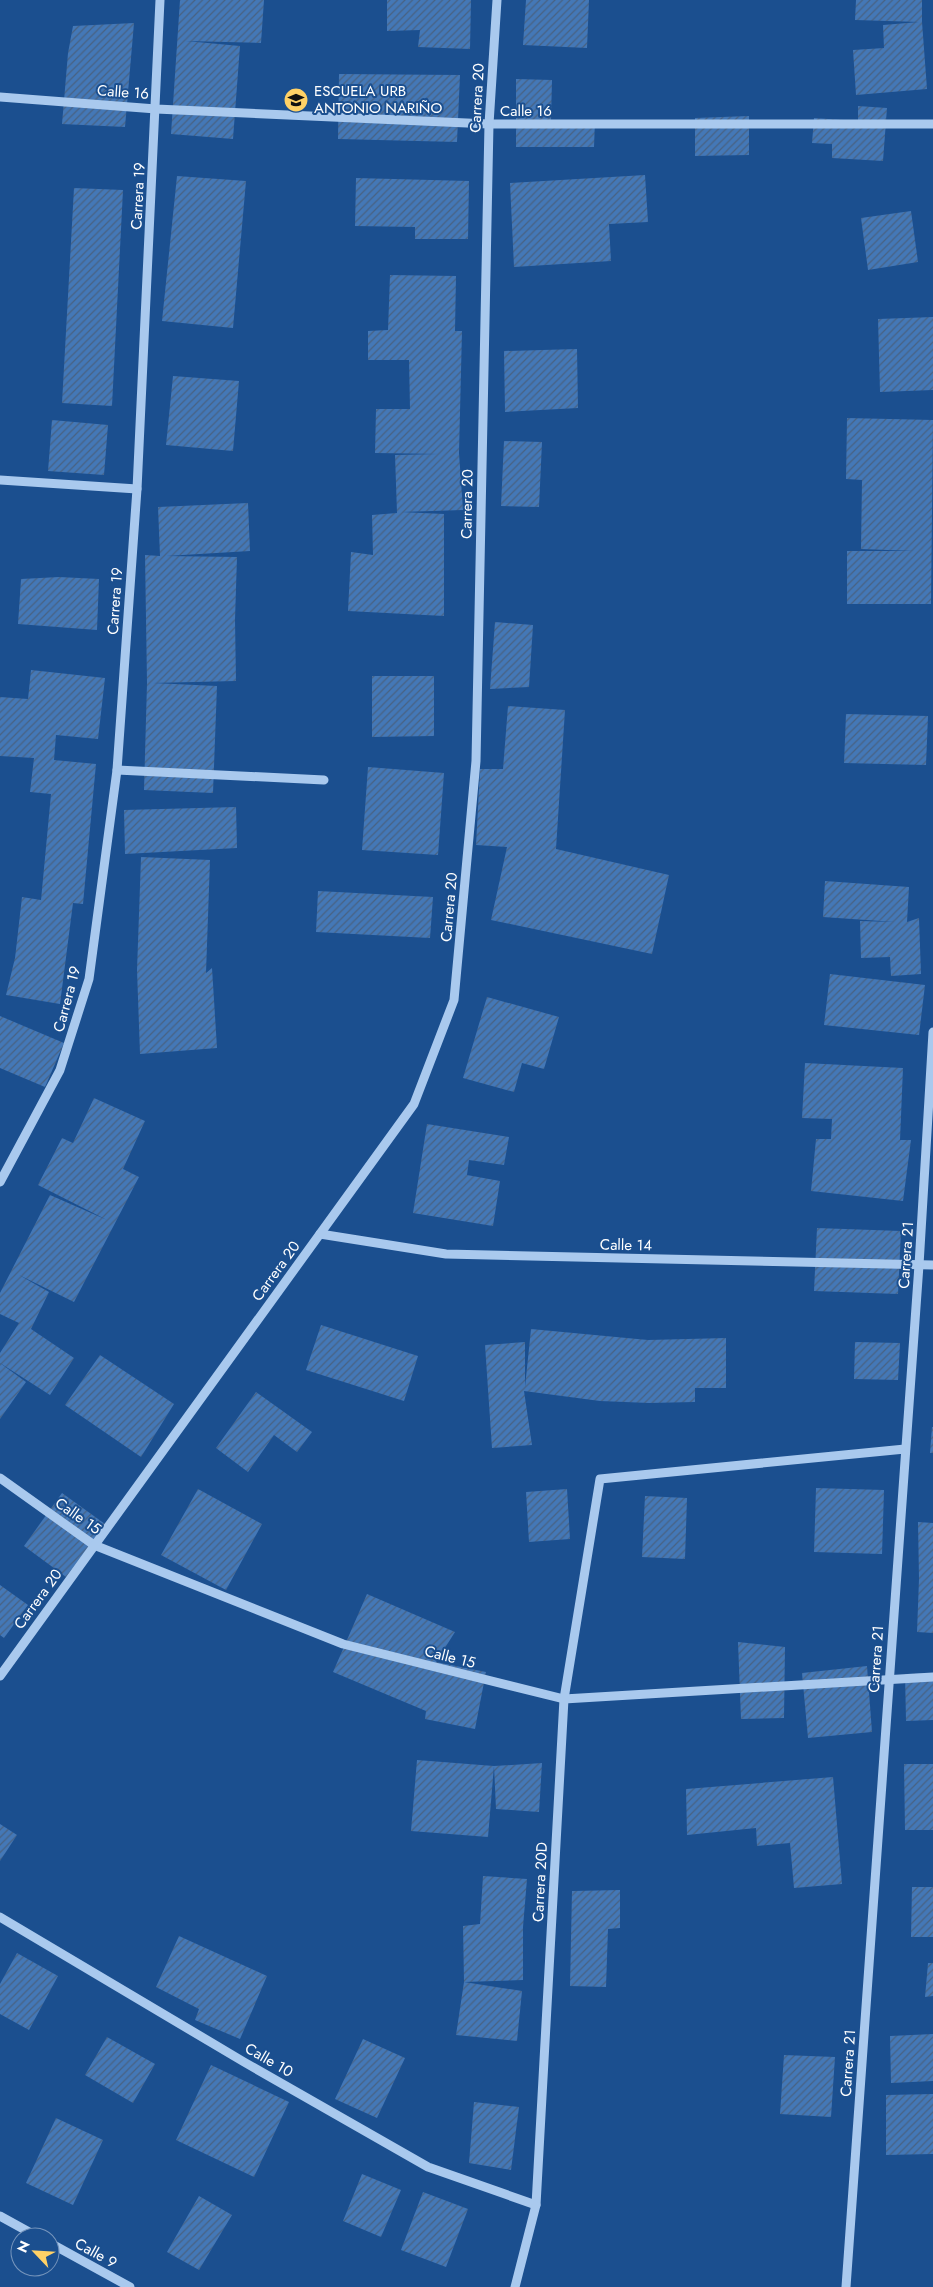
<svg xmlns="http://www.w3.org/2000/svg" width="933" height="2287" viewBox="0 0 933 2287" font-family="Jost,sans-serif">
<defs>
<pattern id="building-hatch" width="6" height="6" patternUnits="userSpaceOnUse" patternTransform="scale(1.25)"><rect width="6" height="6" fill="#4478b7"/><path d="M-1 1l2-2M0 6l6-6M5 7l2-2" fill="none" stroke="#486282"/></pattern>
</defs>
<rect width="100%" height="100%" fill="#1b4f8f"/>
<g fill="url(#building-hatch)">
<polygon points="180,0 264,0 261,43 186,41 240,46 233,139 171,134"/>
<polygon points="387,0 471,0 470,49 418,47 420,30 387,31"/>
<polygon points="526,0 589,0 587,48 523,45"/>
<polygon points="856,0 922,0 922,22 927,89 856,95 853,50 884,48 883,25 919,22 855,20"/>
<polygon points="134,23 125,127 62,124 68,53 73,26"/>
<polygon points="339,74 460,75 457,142 338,139"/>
<polygon points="516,79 552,80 551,120 595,121 594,147 516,147"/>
<polygon points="858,106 887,108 883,161 832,158 832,144 812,143 814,118 858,121"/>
<polygon points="749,116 749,155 695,156 695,118"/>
<polygon points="645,175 648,222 609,224 611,261 514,267 510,183"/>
<polygon points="177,176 246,181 233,328 162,321"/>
<polygon points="356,178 469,181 468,239 415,239 415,227 355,226"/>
<polygon points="74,188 123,190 112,406 62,403"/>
<polygon points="911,211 918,262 868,270 861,218"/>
<polygon points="390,275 456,276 455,331 462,331 459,453 463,510 401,512 444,514 444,616 348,611 351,552 373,555 372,515 397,513 395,455 439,454 375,453 376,409 410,409 409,360 368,360 368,331 388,330"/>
<polygon points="933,317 933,390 880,392 878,319"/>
<polygon points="577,349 578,408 505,412 504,351"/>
<polygon points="173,376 239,381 233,451 166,445"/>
<polygon points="847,418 933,420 931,604 847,604 847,551 914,551 861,549 862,480 846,479"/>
<polygon points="52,420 108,425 104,475 48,471"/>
<polygon points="504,441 542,442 539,507 501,506"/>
<polygon points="248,503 250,551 166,556 237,557 235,620 236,681 153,683 217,686 213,793 144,790 147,683 145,555 160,556 158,507"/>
<polygon points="59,577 99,579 97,630 18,624 21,579"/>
<polygon points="495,622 533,625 529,687 490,689"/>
<polygon points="31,670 105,678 98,739 56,735 54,760 96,764 83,904 73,903 60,1004 6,995 15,958 22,897 41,900 51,794 30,792 34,758 0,756 0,697 28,699"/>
<polygon points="372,676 434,676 434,736 372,737"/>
<polygon points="508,706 565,710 556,849 669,875 652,954 491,920 507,847 476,845 480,769 503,769"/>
<polygon points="846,714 928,716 926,765 844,763"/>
<polygon points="368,767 444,773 438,855 362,850"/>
<polygon points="236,807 237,848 125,854 124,810"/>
<polygon points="141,857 210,860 206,973 212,968 217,1048 140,1054 137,970"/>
<polygon points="825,881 909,887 907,922 919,918 921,974 891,976 890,957 861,958 860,921 895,922 823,917"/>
<polygon points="318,891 433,897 430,938 316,932"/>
<polygon points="830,974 925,985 919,1035 824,1025"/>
<polygon points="487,997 559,1017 544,1069 522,1063 514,1092 463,1078"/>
<polygon points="0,1016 64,1043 45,1087 0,1068"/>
<polygon points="805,1063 903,1068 900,1140 911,1140 903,1201 811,1191 816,1139 831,1139 832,1119 802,1118"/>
<polygon points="94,1098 145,1121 123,1169 139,1177 74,1302 19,1275 49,1292 31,1329 74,1358 50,1395 0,1363 0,1353 19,1323 0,1314 0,1293 50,1195 107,1220 38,1185 62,1138 73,1143"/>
<polygon points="427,1124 509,1137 504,1165 469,1160 467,1175 500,1181 493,1226 413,1213"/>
<polygon points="817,1228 901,1231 898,1294 814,1291"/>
<polygon points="321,1325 418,1356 404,1401 306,1370"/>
<polygon points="531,1329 648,1340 726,1338 726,1388 695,1388 695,1402 649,1403 600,1401 524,1391 532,1445 492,1448 485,1345 525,1342 525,1387"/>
<polygon points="855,1342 900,1343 898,1380 854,1379"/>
<polygon points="100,1355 174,1404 141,1457 65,1405"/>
<polygon points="0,1363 26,1382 0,1419"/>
<polygon points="256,1392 312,1432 297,1452 274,1435 248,1472 216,1448"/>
<polygon points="932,1427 933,1427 933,1453 930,1453"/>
<polygon points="816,1488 884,1490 882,1554 814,1552"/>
<polygon points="198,1489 262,1524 226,1590 161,1555"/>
<polygon points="567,1489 570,1539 529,1542 526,1492"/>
<polygon points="62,1493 105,1524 66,1577 24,1546"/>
<polygon points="645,1496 687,1498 685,1559 642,1557"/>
<polygon points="918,1522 933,1523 933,1633 917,1632 919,1579"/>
<polygon points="0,1585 28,1605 4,1638 0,1635"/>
<polygon points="367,1594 455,1632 436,1662 486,1672 475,1729 425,1719 426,1711 333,1672"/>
<polygon points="738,1642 785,1647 784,1718 741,1719"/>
<polygon points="867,1666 872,1732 808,1738 802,1673"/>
<polygon points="933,1673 933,1720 906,1721 905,1674"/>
<polygon points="417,1760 494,1766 488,1837 411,1831"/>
<polygon points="542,1763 539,1812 496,1809 494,1766"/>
<polygon points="904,1764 933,1764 933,1830 905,1830"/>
<polygon points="833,1777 842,1884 794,1888 790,1843 757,1846 756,1828 687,1835 686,1789"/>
<polygon points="0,1824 17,1835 0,1861"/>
<polygon points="483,1876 527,1879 523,1927 523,1980 464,1982 522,1991 517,2041 456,2035 464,1982 463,1926 480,1924"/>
<polygon points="912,1887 933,1887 933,1937 911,1937"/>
<polygon points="620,1890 620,1928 608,1929 606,1987 570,1986 572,1891"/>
<polygon points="179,1936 267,1976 240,2039 195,2020 199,2009 156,1987"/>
<polygon points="17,1953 58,1976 29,2030 0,2014 0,1984"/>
<polygon points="928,1963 933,1963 933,1996 925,1997"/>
<polygon points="933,2034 933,2081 891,2083 890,2036"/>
<polygon points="107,2037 155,2064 133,2103 85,2075"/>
<polygon points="363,2039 405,2058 377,2118 335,2099"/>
<polygon points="784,2055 835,2057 831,2117 780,2114"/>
<polygon points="211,2065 289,2102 254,2177 176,2140"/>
<polygon points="933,2094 933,2154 886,2155 886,2095"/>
<polygon points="474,2102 519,2107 511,2170 469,2163"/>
<polygon points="56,2118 103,2140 73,2205 26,2183"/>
<polygon points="362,2174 401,2190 381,2237 343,2221"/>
<polygon points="423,2192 468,2209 446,2267 401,2250"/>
<polygon points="199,2196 232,2215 199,2270 167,2252"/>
</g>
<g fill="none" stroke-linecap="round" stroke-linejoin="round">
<g stroke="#a9c9ee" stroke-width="9">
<polyline points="0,97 156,109 489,124 933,124"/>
<polyline points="0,480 137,489"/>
<polyline points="117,770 324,780"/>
<polyline points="0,1182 60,1070 89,979 117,770 137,489 160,0"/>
<polyline points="320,1234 446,1254 933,1265"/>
<polyline points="0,1478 94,1545 343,1644 564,1699 933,1677"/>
<polyline points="0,1676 414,1104 454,1000 476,761 489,124 497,0"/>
<polyline points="0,1917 244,2062 428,2167 536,2205"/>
<polyline points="0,2216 38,2237"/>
<polyline points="50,2243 130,2287"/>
<polyline points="515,2287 536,2205 564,1699 600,1479 905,1449"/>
<polyline points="846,2287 919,1265 933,1032"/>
</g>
</g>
<defs>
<symbol id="school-disc" viewBox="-11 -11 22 22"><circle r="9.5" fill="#ffd166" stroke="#1b4f8f"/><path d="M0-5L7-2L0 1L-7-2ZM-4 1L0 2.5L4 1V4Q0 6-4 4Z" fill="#111"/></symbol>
</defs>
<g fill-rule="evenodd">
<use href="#school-disc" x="282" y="86" width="28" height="28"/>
</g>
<g text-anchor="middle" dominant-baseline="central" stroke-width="4" stroke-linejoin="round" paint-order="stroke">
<g font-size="15" fill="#fff" stroke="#1b4f8f" text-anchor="start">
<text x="314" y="91">ESCUELA URB<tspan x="314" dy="17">ANTONIO NARIÑO</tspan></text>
</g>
<g font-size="15" fill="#fff" stroke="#1b4f8f">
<text transform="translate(123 92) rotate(4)">Calle 16</text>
<text transform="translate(477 98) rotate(-87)">Carrera 20</text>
<text x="526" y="111">Calle 16</text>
<text transform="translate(138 196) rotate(-87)">Carrera 19</text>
<text transform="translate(467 504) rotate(-89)">Carrera 20</text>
<text transform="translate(115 601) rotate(-86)">Carrera 19</text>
<text transform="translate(449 907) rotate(-85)">Carrera 20</text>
<text transform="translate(67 999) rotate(-75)">Carrera 19</text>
<text transform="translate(626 1245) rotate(1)">Calle 14</text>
<text transform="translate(906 1255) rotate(-86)">Carrera 21</text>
<text transform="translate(276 1271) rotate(-54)">Carrera 20</text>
<text transform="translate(78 1516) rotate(35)">Calle 15</text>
<text transform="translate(38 1599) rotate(-54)">Carrera 20</text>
<text transform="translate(450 1657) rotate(14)">Calle 15</text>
<text transform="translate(876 1659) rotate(-86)">Carrera 21</text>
<text transform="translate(540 1882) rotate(-87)">Carrera 20D</text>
<text transform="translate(269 2060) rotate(30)">Calle 10</text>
<text transform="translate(848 2063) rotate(-86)">Carrera 21</text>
<text transform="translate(96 2253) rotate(29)">Calle 9</text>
</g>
</g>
<g transform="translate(35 2252) rotate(295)"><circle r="24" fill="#1b4f8f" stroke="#7695bc"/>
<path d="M0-4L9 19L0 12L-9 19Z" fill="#ffd166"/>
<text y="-8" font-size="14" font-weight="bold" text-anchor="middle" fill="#ffffff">N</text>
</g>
</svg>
